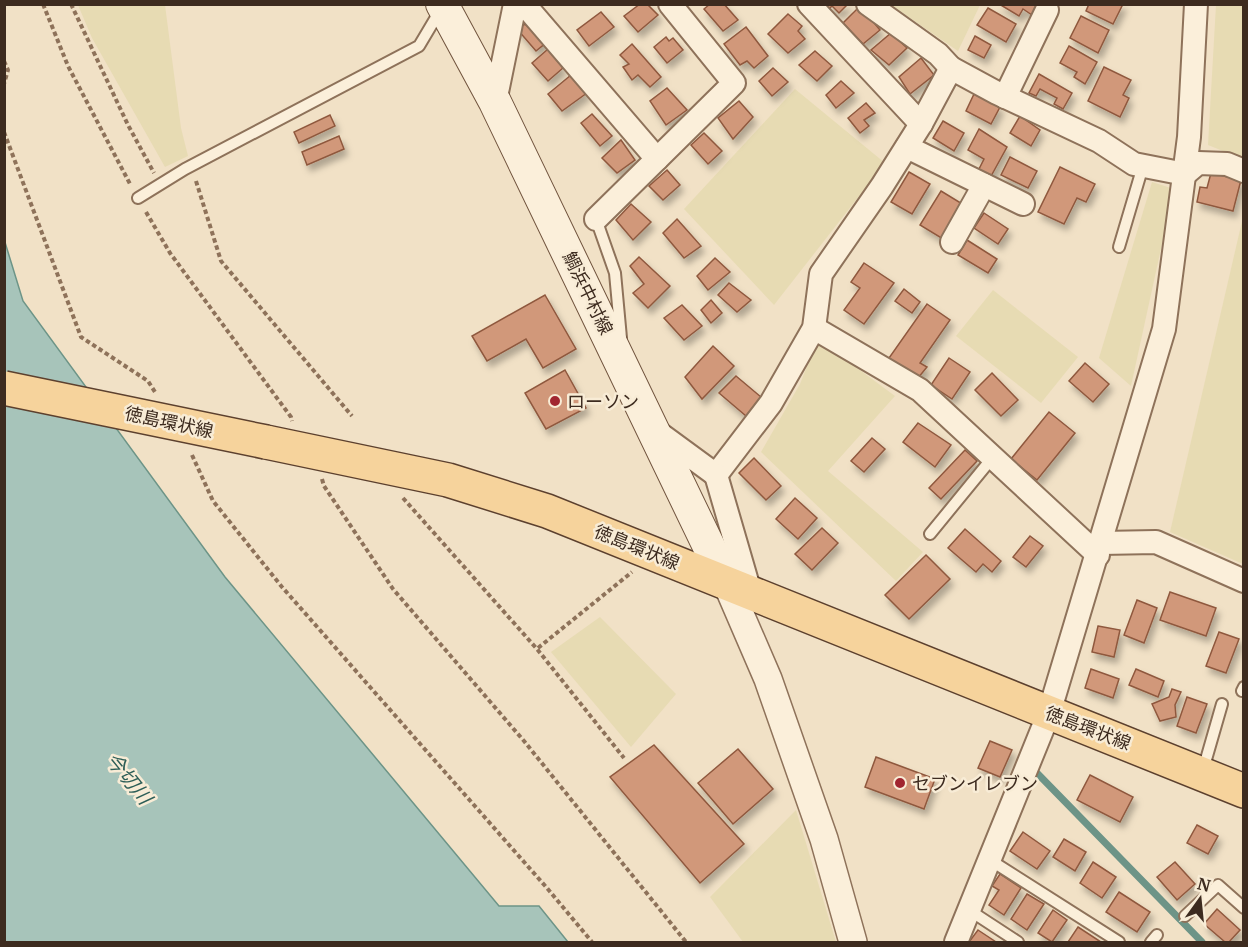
<svg xmlns="http://www.w3.org/2000/svg" width="1248" height="947" viewBox="0 0 1248 947" font-family="Merriweather,'Noto Sans JP',serif">
<defs>
<filter id="shadow"><feDropShadow dx="3.5" dy="6" stdDeviation="3" flood-color="#0004"/></filter>
</defs>
<rect width="100%" height="100%" fill="#f1e1c6"/>
<g fill="#e7dbb3">
<polygon points="78,5 165,5 181,128 188,156 165,167 92,38"/>
<polygon points="891,5 980,5 958,51"/>
<polygon points="1216,5 1243,5 1243,159 1208,145"/>
<polygon points="795,89 885,163 774,305 684,209"/>
<polygon points="1152,182 1174,189 1131,386 1099,358"/>
<polygon points="1243,217 1243,564 1170,532"/>
<polygon points="993,290 1078,357 1041,403 956,336"/>
<polygon points="822,342 895,396 828,471 923,552 896,581 761,452 800,384 813,351"/>
<polygon points="600,617 676,694 631,747 551,652"/>
<polygon points="796,810 836,942 743,942 710,897"/>
</g>
<polygon fill="#a7c4ba" stroke="#6d9487" stroke-width="1.5" points="4,239 23,301 225,577 499,906 539,906 568,942 5,942"/>
<g fill="none" stroke-linecap="round" stroke-linejoin="round">
<polyline stroke="#6d9487" stroke-width="7" points="1037,773 1202,942"/>
</g>
<g fill="#d1987a" stroke="#8f583e" stroke-width="1.5" filter="url(#shadow)">
<polygon points="640,4 647,4 658,15 638,32 624,16"/>
<polygon points="710,4 724,4 738,20 723,31 704,9"/>
<polygon points="823,4 848,4 839,13 832,6 828,10"/>
<polygon points="999,4 1038,4 1032,15 1023,9 1019,16"/>
<polygon points="1089,4 1123,4 1113,24 1086,11"/>
<polygon points="860,6 880,30 863,44 843,23"/>
<polygon points="988,8 1016,24 1006,42 977,25"/>
<polygon points="601,12 614,27 589,46 577,30"/>
<polygon points="788,14 802,26 798,31 805,39 788,53 768,34"/>
<polygon points="1081,16 1109,30 1098,53 1070,38"/>
<polygon points="525,24 530,29 536,27 547,42 536,51 517,29"/>
<polygon points="746,27 768,56 754,68 747,61 740,65 724,44"/>
<polygon points="891,33 907,48 889,65 871,50"/>
<polygon points="975,36 991,45 984,58 968,50"/>
<polygon points="666,37 669,41 673,38 683,50 667,63 654,47"/>
<polygon points="632,44 661,77 650,87 638,75 632,80 623,67 629,64 620,55"/>
<polygon points="1069,46 1097,62 1085,84 1074,77 1077,72 1060,63"/>
<polygon points="548,49 563,68 548,81 532,63"/>
<polygon points="815,51 832,66 817,81 799,65"/>
<polygon points="921,58 934,75 910,94 899,77"/>
<polygon points="1104,67 1131,80 1123,95 1129,98 1120,117 1088,101"/>
<polygon points="773,68 788,82 772,96 759,81"/>
<polygon points="1039,74 1072,93 1063,109 1054,104 1057,98 1040,89 1036,96 1029,93"/>
<polygon points="571,75 587,93 562,111 548,94"/>
<polygon points="841,81 854,93 836,108 826,95"/>
<polygon points="667,88 687,110 666,125 650,101"/>
<polygon points="974,94 1000,107 991,124 966,111"/>
<polygon points="739,101 753,117 733,139 718,118"/>
<polygon points="866,103 875,113 864,120 869,126 860,133 848,118"/>
<polygon points="592,114 612,136 600,146 581,123"/>
<polygon points="330,115 335,126 299,143 294,132"/>
<polygon points="1020,116 1040,130 1031,146 1010,133"/>
<polygon points="943,121 964,133 954,151 933,138"/>
<polygon points="979,129 1007,147 990,178 978,171 984,159 968,150"/>
<polygon points="704,133 722,151 708,164 691,145"/>
<polygon points="339,136 344,149 307,165 302,152"/>
<polygon points="621,140 635,160 617,173 602,158"/>
<polygon points="1010,157 1037,171 1028,188 1001,175"/>
<polygon points="1060,167 1095,184 1086,202 1077,198 1064,224 1038,212"/>
<polygon points="667,170 680,185 663,200 649,186"/>
<polygon points="909,172 930,184 912,214 891,202"/>
<polygon points="1211,173 1241,180 1233,211 1197,202 1200,187 1207,188"/>
<polygon points="941,191 964,205 943,239 920,225"/>
<polygon points="631,204 651,222 633,240 616,220"/>
<polygon points="984,213 1008,229 998,244 974,228"/>
<polygon points="677,219 701,246 684,258 663,233"/>
<polygon points="967,240 997,259 988,273 958,255"/>
<polygon points="639,257 670,286 648,308 633,293 644,284 630,266"/>
<polygon points="715,258 730,272 708,290 697,276"/>
<polygon points="864,263 894,283 864,324 844,310 860,288 851,282"/>
<polygon points="729,283 751,300 737,312 718,295"/>
<polygon points="904,289 920,302 912,313 895,301"/>
<polygon points="545,295 576,349 543,368 526,339 487,361 472,336"/>
<polygon points="711,300 722,313 711,323 701,310"/>
<polygon points="927,304 950,320 920,363 927,367 918,378 889,358"/>
<polygon points="682,305 702,326 684,340 664,318"/>
<polygon points="713,346 734,366 702,399 685,377"/>
<polygon points="949,358 970,372 952,399 931,385"/>
<polygon points="1085,363 1109,384 1093,402 1069,381"/>
<polygon points="565,370 586,408 546,429 525,393"/>
<polygon points="992,373 1018,400 1001,416 975,390"/>
<polygon points="736,376 761,397 746,416 719,393"/>
<polygon points="1049,412 1075,433 1037,480 1011,459"/>
<polygon points="918,423 951,445 935,467 903,442"/>
<polygon points="872,438 885,449 864,472 851,461"/>
<polygon points="965,450 977,461 941,499 929,488"/>
<polygon points="754,458 781,486 766,500 739,473"/>
<polygon points="795,498 817,518 798,539 776,519"/>
<polygon points="822,528 838,543 812,570 795,554"/>
<polygon points="965,529 1001,561 992,572 983,564 976,572 948,548"/>
<polygon points="1030,536 1043,546 1026,567 1013,557"/>
<polygon points="926,555 950,579 909,619 885,595"/>
<polygon points="1170,592 1216,608 1206,636 1160,620"/>
<polygon points="1137,600 1157,608 1144,643 1124,635"/>
<polygon points="1098,626 1120,630 1114,657 1092,652"/>
<polygon points="1219,632 1239,639 1226,673 1206,666"/>
<polygon points="1091,669 1119,679 1113,698 1085,688"/>
<polygon points="1136,669 1164,681 1158,697 1129,685"/>
<polygon points="1172,689 1181,692 1175,705 1176,717 1160,721 1152,704 1169,697"/>
<polygon points="1187,697 1207,704 1196,733 1177,726"/>
<polygon points="990,741 1012,750 1000,777 978,768"/>
<polygon points="654,745 744,844 700,883 610,777"/>
<polygon points="738,749 773,789 733,824 698,783"/>
<polygon points="876,757 935,779 924,809 865,787"/>
<polygon points="1090,775 1133,797 1120,822 1077,800"/>
<polygon points="1197,825 1218,836 1208,854 1187,843"/>
<polygon points="1023,832 1050,851 1037,869 1010,851"/>
<polygon points="1064,839 1086,852 1075,871 1053,857"/>
<polygon points="1093,862 1116,877 1102,898 1080,883"/>
<polygon points="1175,862 1195,884 1177,900 1157,877"/>
<polygon points="1000,874 1021,888 1004,915 989,905 999,890 992,886"/>
<polygon points="1119,892 1150,912 1137,932 1106,912"/>
<polygon points="1027,894 1044,904 1027,930 1011,919"/>
<polygon points="1217,909 1240,930 1229,942 1225,942 1204,924"/>
<polygon points="1053,910 1067,920 1052,942 1038,933"/>
<polygon points="1078,927 1101,942 1068,942"/>
<polygon points="978,930 996,942 969,942"/>
</g>
<g fill="none" stroke-linecap="round" stroke-linejoin="round">
<defs>
<g id="service">
<polyline points="138,198 185,169 419,46 441,9"/>
<polyline points="596,219 615,273 621,338"/>
<polyline points="1119,247 1143,166"/>
<polyline points="930,534 993,457"/>
<polyline points="1242,691 1244,687"/>
<polyline points="1203,770 1222,704"/>
<polyline points="990,860 1119,942"/>
<polyline points="969,910 1018,942"/>
<polyline points="1185,916 1218,885 1244,908"/>
<polyline points="1151,942 1157,935"/>
</g>
<g id="minor">
<polyline points="524,4 657,159 734,83 670,4"/>
<polyline points="809,4 921,124"/>
<polyline points="868,4 938,54 951,68"/>
<polyline points="1005,97 1047,10"/>
<polyline points="495,102 515,4"/>
<polyline points="907,147 1023,204"/>
<polyline points="1185,174 1198,163 1227,164 1244,171"/>
<polyline points="596,219 657,159"/>
<polyline points="952,242 984,185"/>
<polyline points="814,328 920,390 1098,555"/>
<polyline points="656,431 716,475 771,403 814,328 821,274 882,186 921,124 951,68 997,93 1099,141 1134,164 1185,174"/>
<polyline points="716,475 750,592"/>
<polyline points="1101,543 1156,542 1244,581"/>
<polyline points="956,942 1049,713 1164,329 1189,137 1196,4"/>
</g>
<polyline id="tertiary" points="727,584 768,679 824,839 853,942"/>
<polyline id="secondary" points="442,4 495,102 727,584"/>
<polyline id="primary" points="266,442 448,480 547,511 1244,791"/>
</defs>
<use href="#service" stroke="#8e725a" stroke-width="14"/>
<use href="#minor" stroke="#8e725a" stroke-width="26"/>
<use href="#tertiary" stroke="#8e725a" stroke-width="30"/>
<use href="#secondary" stroke="#70533d" stroke-width="34"/>
<use href="#primary" stroke="#5c402e" stroke-width="36"/>
<g stroke="#8e725a" stroke-width="4" stroke-dasharray="4.5 3" stroke-linecap="butt">
<polyline points="43,4 68,66 130,184"/>
<polyline points="71,4 128,125 154,173"/>
<polyline points="4,61 8,70 4,84"/>
<polyline points="4,132 81,337 148,381 155,392"/>
<polyline points="196,181 221,261 352,416"/>
<polyline points="146,212 170,253 291,417 292,421"/>
<polyline points="192,455 213,501 282,587 547,888 592,942"/>
<polyline points="322,479 324,486 393,589 524,741 686,942"/>
<polyline points="403,498 537,649 624,758"/>
<polyline points="538,648 632,572"/>
</g>
<use href="#service" stroke="#fbefda" stroke-width="10"/>
<use href="#minor" stroke="#fbefda" stroke-width="22"/>
<use href="#tertiary" stroke="#fbefda" stroke-width="27"/>
<use href="#secondary" stroke="#fbefda" stroke-width="32"/>
<use href="#primary" stroke="#f6d39c" stroke-width="33"/>
<defs>
<polyline id="primary-bridge" points="4,388 266,442"/>
</defs>
<use href="#primary-bridge" stroke="#5c402e" stroke-width="36" stroke-linecap="butt"/>
<use href="#primary-bridge" stroke="#f6d39c" stroke-width="33"/>
</g>
<g fill="#a12630" stroke="#f8ecd6" stroke-width="2">
<circle cx="555" cy="401" r="6"/>
<circle cx="900" cy="783" r="6"/>
</g>
<g text-anchor="middle" dominant-baseline="central" stroke-width="5" stroke-linejoin="round" paint-order="stroke">
<g font-size="18" fill="#3d2b1f" stroke="#f8ecd6">
<text transform="translate(588 293) rotate(64)">鯛浜中村線</text>
<text transform="translate(169 422) rotate(12)">徳島環状線</text>
<text transform="translate(637 547) rotate(22)">徳島環状線</text>
<text transform="translate(1088 728) rotate(21)">徳島環状線</text>
</g>
<g font-size="18" fill="#3d2b1f" stroke="#f8ecd6" text-anchor="start">
<text x="567" y="401">ローソン</text>
<text x="912" y="783">セブンイレブン</text>
</g>
<g font-size="20" font-style="italic" fill="#2d5e57" stroke="#f8ecd6">
<text transform="translate(129 778) rotate(51)">今切川</text>
</g>
</g>
<rect width="1248" height="947" fill="none" stroke="#3d2b1f" stroke-width="12"/>
<g transform="translate(1200 899) rotate(15)" stroke="#f8ecd6" stroke-width="4.5" paint-order="stroke">
<path d="M0-4.5L10 22L0 15L-10 22Z" fill="#3d2b1f"/>
<text y="-9" font-size="16" font-weight="bold" text-anchor="middle" fill="#3d2b1f">N</text>
</g>
</svg>
